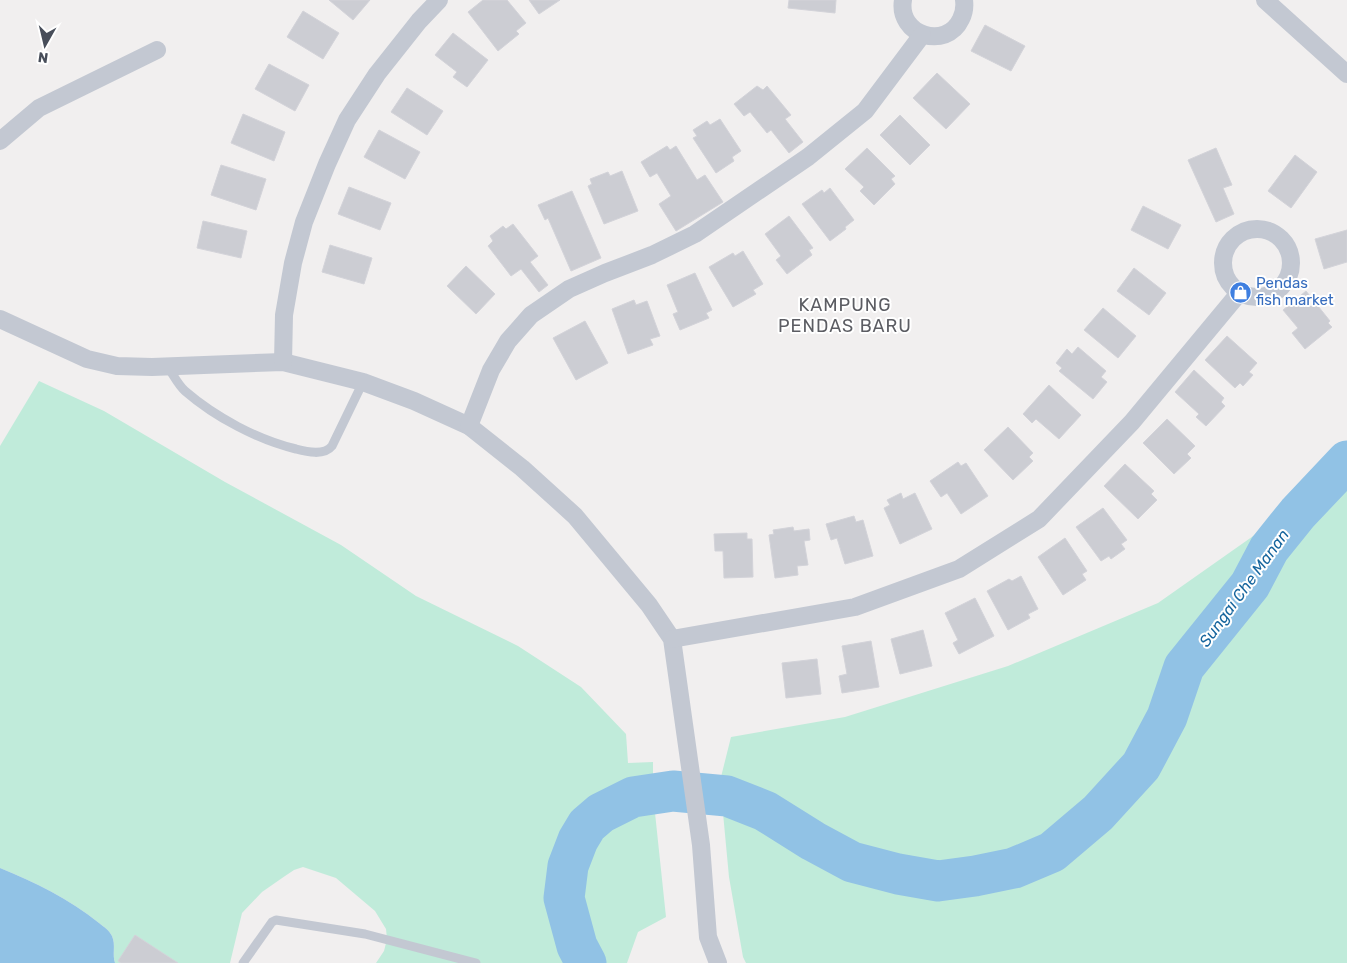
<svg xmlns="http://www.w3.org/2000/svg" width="1347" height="963" viewBox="0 0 1347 963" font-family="Rubik,sans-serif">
<rect width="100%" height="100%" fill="#f1efef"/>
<g fill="#c0ebda">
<path d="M39 381 104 411 225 482 341 545 416 596 518 646 581 687 626 734 628 763 653 762V794L666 917 638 932 627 963H376L384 951 387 939 386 929 375 911 336 878 303 867 294 870 285 876 262 892 242 913 230 963H115C112 954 116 945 112 936 109 930 104 927 99 923 69 899 35 882 0 868V446Z"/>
<polygon points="1347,450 1347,963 746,963 743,957 729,877 720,781 731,737 845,717 1008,666 1158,603 1324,486"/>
</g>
<path fill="#91c2e5" d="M0 868C35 882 69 899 99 923 104 927 109 930 112 936 116 945 112 954 115 963H0Z"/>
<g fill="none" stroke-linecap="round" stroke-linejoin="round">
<polyline stroke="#91c2e5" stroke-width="41" points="586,963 577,946 564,898 568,866 578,840 587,825 601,813 633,797 673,791 727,796 765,811 813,841 852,862 898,874 938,881 975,876 1014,868 1052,852 1098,813 1141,766 1167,717 1184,667 1250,585 1269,549 1298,513 1347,461"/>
</g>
<g fill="#cccdd3" stroke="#d3d3d9">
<polygon points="329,0 370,0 353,20"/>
<polygon points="483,0 507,0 526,23 516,31 519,34 498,51 468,12"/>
<polygon points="529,0 560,0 539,14"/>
<polygon points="789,0 836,0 835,13 788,8"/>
<polygon points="303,11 339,33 323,59 287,37"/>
<polygon points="985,25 1025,46 1011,71 971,51"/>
<polygon points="453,33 488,60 467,87 453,77 457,72 435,55"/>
<polygon points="269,64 309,85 295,111 255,89"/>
<polygon points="937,73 970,104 946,129 913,98"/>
<polygon points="757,86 763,90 767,86 791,115 785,119 803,142 789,153 771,130 767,133 750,112 744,116 734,104"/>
<polygon points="407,88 443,111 427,135 391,112"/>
<polygon points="243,114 285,132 274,161 231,143"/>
<polygon points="900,115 930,145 910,165 880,135"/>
<polygon points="720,119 741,151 732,157 734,161 716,173 693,138 697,136 693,130 707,121 710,125"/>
<polygon points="379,130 420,152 405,179 364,157"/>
<polygon points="667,146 670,150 676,146 697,180 705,175 723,202 676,231 659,204 671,196 657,173 650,177 641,162"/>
<polygon points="867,148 895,176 891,179 895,184 874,205 860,191 864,187 845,169"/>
<polygon points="1216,148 1232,185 1223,188 1234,214 1216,222 1188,160"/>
<polygon points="1295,155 1317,172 1291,208 1268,191"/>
<polygon points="221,165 266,179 256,210 211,195"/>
<polygon points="622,171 638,211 604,224 588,186 592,184 590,179 608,172 610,176"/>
<polygon points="349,187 391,203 380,230 338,214"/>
<polygon points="830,188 854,220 845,227 846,229 830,241 802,204 822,190 824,193"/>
<polygon points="572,191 601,258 571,271 548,218 545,220 538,205"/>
<polygon points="1143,206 1181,225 1168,249 1131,230"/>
<polygon points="789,216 813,248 809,250 812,255 787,274 776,260 781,256 765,234"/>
<polygon points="203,221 247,231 241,258 197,248"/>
<polygon points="513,224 538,256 530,262 548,285 539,292 521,269 511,276 488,246 493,241 490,236 503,226 506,229"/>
<polygon points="1347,230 1347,262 1324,269 1315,239"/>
<polygon points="330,245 372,258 364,284 322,272"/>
<polygon points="743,251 763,284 753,290 756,294 733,307 709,267 733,253 735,256"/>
<polygon points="466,266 495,294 476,314 447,286"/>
<polygon points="1134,268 1166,293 1149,315 1117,291"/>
<polygon points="695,273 712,310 706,313 709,318 680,330 673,314 678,312 667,285"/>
<polygon points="1306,291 1330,321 1328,323 1332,327 1305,349 1292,333 1298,328 1283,310"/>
<polygon points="634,300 636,305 647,301 660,336 650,339 653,345 628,354 612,309"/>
<polygon points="1103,308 1136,336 1118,358 1084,330"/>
<polygon points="585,321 608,363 576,380 553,338"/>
<polygon points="1227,336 1257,363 1249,372 1253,375 1243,386 1240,383 1235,388 1205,360"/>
<polygon points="1078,347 1106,371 1101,377 1107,382 1093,399 1059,371 1062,368 1056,363 1067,349 1072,354"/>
<polygon points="1194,370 1224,398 1221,402 1225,406 1206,426 1196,417 1199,414 1175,392"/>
<polygon points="1049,385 1081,415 1059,439 1036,419 1032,423 1023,414"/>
<polygon points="1167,419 1195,446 1187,454 1191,458 1174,474 1143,443"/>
<polygon points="1008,427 1033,453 1029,457 1033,461 1013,480 984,450"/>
<polygon points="958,462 961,466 966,463 988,496 961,514 947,493 941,497 930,481"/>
<polygon points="1125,464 1154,491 1151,494 1157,500 1138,519 1104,486"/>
<polygon points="901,493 903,499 915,493 932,529 900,544 884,508 890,505 887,500"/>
<polygon points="1103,508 1127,540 1121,544 1125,549 1111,559 1109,556 1101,561 1076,527"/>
<polygon points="854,516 856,522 863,520 873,556 845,564 837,538 831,540 826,524"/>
<polygon points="793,527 794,531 809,529 810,540 804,541 808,565 797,566 798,575 775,578 769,535 774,534 773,530"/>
<polygon points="747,533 747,539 752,539 753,577 724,578 723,551 715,551 714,534"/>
<polygon points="1065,538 1087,571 1082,574 1086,580 1063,595 1038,557"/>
<polygon points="1021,576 1038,609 1028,614 1030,618 1008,630 987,591 1009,579 1012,581"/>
<polygon points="975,598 994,636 959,654 953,643 958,640 945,613"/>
<polygon points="923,630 932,666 900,674 891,639"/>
<polygon points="871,641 879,687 842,693 839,676 847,674 842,646"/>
<polygon points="817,659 821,694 786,698 782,663"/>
<polygon points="135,935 178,963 121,963 118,961"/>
</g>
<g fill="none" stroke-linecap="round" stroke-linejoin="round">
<g stroke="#c3c8d2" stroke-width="9">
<path d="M167 366C173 374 178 385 185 391 215 417 258 440 296 449 307 452 324 456 332 446L363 382"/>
<polyline points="243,963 272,922 276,920 365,934 476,963"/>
</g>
<g stroke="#c3c8d2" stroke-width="18">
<path d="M903 0C897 35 946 51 961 19 964 13 965 7 964 0"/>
<polyline points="1265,0 1347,74"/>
<polyline points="0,141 39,108 157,50"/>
<circle cx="1257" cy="263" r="34"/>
<polyline points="0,319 87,359 117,366 152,367 283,362 363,382 414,401 469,426 522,468 575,516 649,605 672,639 701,845 708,937 718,963"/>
<polyline points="283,362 284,315 293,263 304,222 327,164 347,120 377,74 419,21 439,0"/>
<polyline points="469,426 491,370 508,341 531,315 569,289 605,273 652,255 695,234 808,157 865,111 922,35"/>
<polyline points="672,639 855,607 959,569 1039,519 1132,422 1240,292"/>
</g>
</g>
<defs>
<symbol id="shop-disc" viewBox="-11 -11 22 22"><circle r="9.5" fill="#3f7fe0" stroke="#fff"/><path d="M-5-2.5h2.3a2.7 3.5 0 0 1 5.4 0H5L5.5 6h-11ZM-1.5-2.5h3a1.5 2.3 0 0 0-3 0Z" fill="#fff"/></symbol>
</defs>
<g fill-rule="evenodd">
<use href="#shop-disc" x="1228" y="280" width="25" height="25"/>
</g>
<g text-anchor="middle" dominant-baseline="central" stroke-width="4" stroke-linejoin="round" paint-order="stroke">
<g font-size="15" fill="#366cbe" stroke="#fff" text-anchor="start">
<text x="1256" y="283">Pendas<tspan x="1256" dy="17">fish market</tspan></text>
</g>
<g font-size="16" font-style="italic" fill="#17669e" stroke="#fff">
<text transform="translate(1244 588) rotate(-54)">Sungai Che Manan</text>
</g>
<g font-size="18" letter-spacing="1" fill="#5c5d63" stroke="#fff">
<text x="845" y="305">KAMPUNG<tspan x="845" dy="21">PENDAS BARU</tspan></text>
</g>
</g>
<g transform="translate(45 45) rotate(188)" stroke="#ffffff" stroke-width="4" paint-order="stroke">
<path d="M0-4L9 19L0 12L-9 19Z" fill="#484e5a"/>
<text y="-8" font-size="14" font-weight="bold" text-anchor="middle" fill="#484e5a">N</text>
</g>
</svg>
